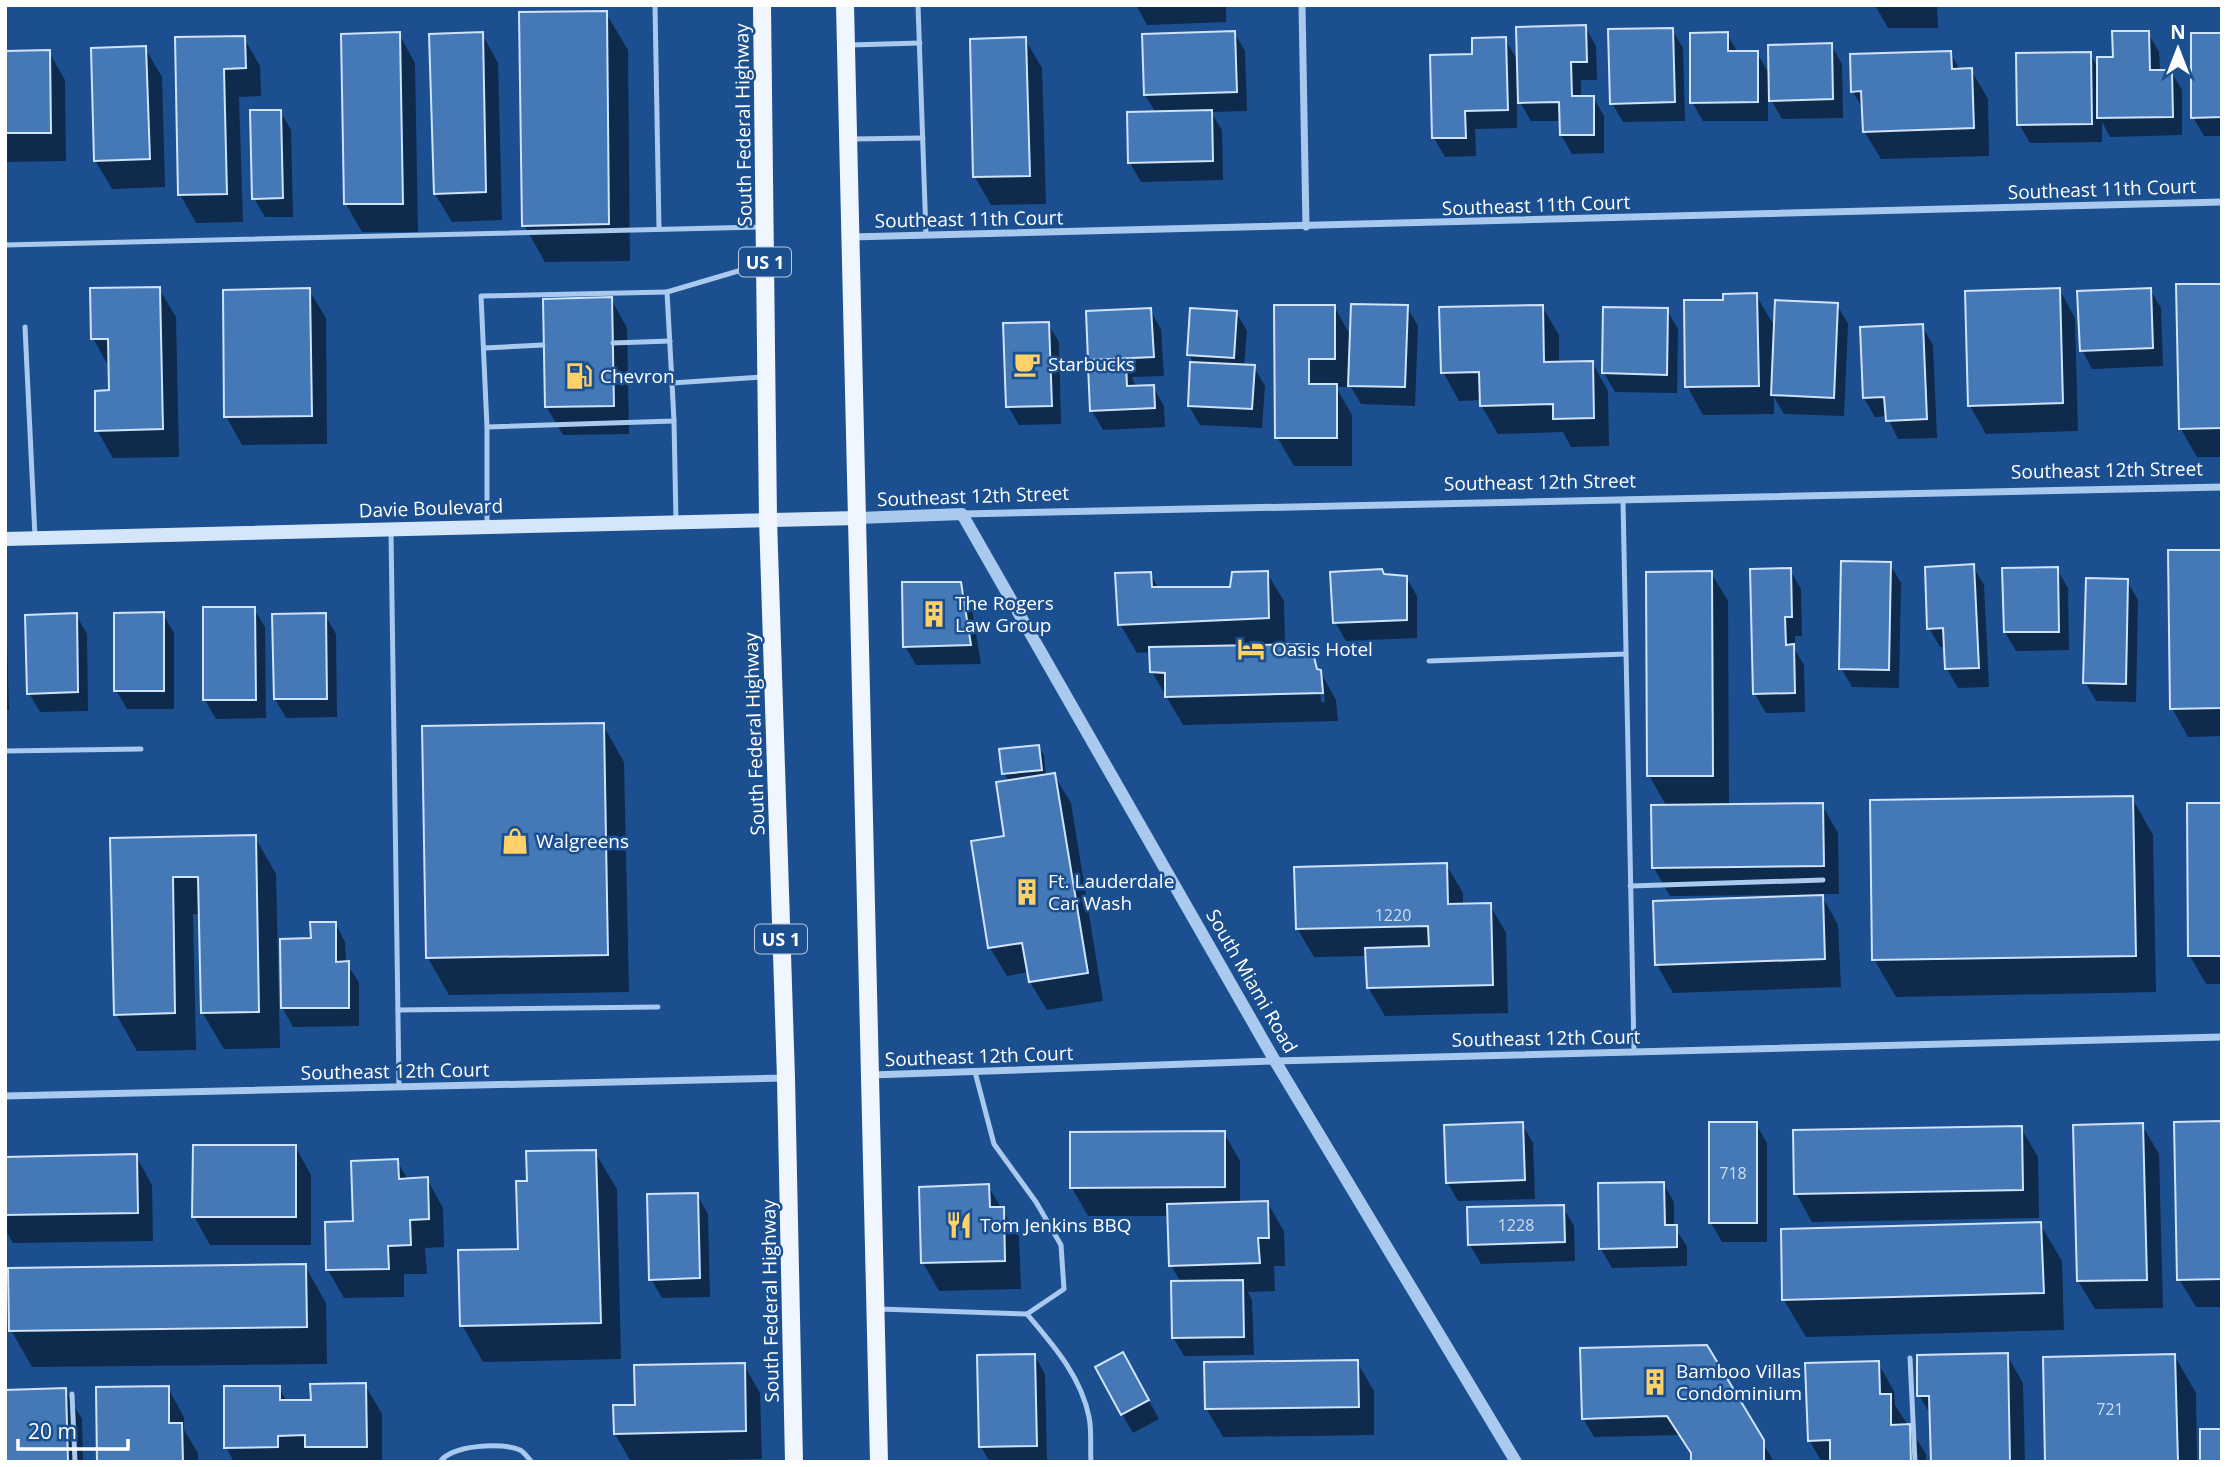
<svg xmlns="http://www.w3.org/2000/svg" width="2227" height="1467" viewBox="0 0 2227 1467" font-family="'Open Sans',sans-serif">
<rect width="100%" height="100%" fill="#1b4f8f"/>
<g fill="#0007" fill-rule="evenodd">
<polygon points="1226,5 1226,22 1147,25 1136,5"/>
<polygon points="1875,5 1937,5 1938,28 1888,28"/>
<polygon points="606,13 628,50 630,261 545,262 524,225"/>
<polygon points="1585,27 1596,46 1597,80 1581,80 1581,97 1593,97 1604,116 1604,153 1572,154 1561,135 1561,121 1531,121 1517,97 1517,128 1475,129 1476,156 1445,157 1434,138 1474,56 1505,39 1519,63"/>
<polygon points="1672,29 1683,48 1685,121 1623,122 1612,103"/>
<polygon points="1234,32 1245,51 1247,111 1211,112 1222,130 1223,180 1141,182 1130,163 1156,113 1145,95"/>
<polygon points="2148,33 2159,52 2160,71 2171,71 2182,90 2182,135 2110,137 2102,122 2102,142 2030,143 2019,124 2090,54 2099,69"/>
<polygon points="399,34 415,63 418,232 362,232 346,204"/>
<polygon points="482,34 498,63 502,220 452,222 435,194"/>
<polygon points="1727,34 1738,53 1757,53 1771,77 1831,45 1842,64 1843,118 1782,119 1768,95 1768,121 1703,121 1692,102"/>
<polygon points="2222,35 2222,136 2204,136 2193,117"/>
<polygon points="244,38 260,66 261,96 239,97 243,222 196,223 180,194 177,39"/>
<polygon points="1025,39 1042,68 1046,204 991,205 975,177"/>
<polygon points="145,48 162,77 165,187 112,189 95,160"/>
<polygon points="49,52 65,80 66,161 5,162 5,53"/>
<polygon points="1950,53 1960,70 1971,70 1988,99 1989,156 1881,159 1864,131 1864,111 1853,92"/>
<polygon points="280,111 291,130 293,217 265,217 254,198"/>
<polygon points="2222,285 2222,457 2197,457 2181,429"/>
<polygon points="159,289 176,317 179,457 113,458 97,430 111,392 109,367 93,338"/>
<polygon points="2059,289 2075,318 2078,431 1986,434 1970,406"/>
<polygon points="2150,289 2161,308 2163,366 2092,369 2082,350"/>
<polygon points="309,290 326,318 327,444 242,445 226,416"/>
<polygon points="1756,295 1776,329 1837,305 1848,324 1844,416 1784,414 1774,397 1774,414 1703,415 1687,386 1725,302"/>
<polygon points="611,299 627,328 629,434 563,435 546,406"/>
<polygon points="1334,306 1351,337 1407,307 1418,326 1415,406 1361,404 1351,387 1336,387 1352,415 1352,466 1294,466 1277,437 1276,307"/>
<polygon points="1542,306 1559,335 1559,363 1592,362 1608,391 1609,446 1571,447 1563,432 1498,434 1481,405 1481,400 1459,401 1443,372"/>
<polygon points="1150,310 1161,329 1164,376 1132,377 1136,387 1153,387 1164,406 1165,427 1103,430 1092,411 1094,367 1090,360"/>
<polygon points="1667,310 1678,329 1677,393 1615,392 1604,373"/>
<polygon points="1236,312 1247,331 1244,366 1254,367 1265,386 1262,428 1200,425 1189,406 1194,364 1189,354"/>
<polygon points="1048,324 1059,342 1061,424 1019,425 1008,406"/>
<polygon points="1922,326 1933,345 1937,438 1898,439 1887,416 1875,417 1864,398"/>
<polygon points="2222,551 2222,736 2188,737 2172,708"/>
<polygon points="1890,564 1901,583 1899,688 1852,687 1841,668"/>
<polygon points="1973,566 1984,585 1989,687 1958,688 1947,669 1946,647 1940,647 1929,628"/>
<polygon points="2057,569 2068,588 2069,650 2016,651 2005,632"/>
<polygon points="1790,570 1801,589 1802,636 1795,636 1795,650 1804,665 1805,712 1766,713 1755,694"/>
<path d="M1267 573 1284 601 1285 646H1306L1336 700 1338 721 1183 725 1152 672 1151 652 1137 653 1120 624 1150 574 1159 589H1231ZM1319 674 1323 678 1325 702H1321Z"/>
<polygon points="1711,573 1728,601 1729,806 1822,805 1838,833 1839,894 1821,894 1838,925 1841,987 1673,993 1657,965 1778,898 1778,895 1670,896 1654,868 1667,807 1649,775"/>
<polygon points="1406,577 1417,596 1417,638 1346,641 1335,622"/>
<polygon points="2127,581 2138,600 2136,702 2096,701 2085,682"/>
<polygon points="960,584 971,603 981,664 916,665 905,646"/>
<polygon points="254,609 265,627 266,718 216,719 205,700"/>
<polygon points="163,614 174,633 174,709 127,709 116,690"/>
<polygon points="76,615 87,634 88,711 40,712 29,693"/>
<polygon points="325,615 336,634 337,717 286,718 275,699"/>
<polygon points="5,633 7,637 9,710 5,710"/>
<polygon points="603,725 624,762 629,992 449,995 428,958"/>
<polygon points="1039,747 1044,756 1046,776 1054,775 1071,803 1103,1001 1047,1010 1030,982 1029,972 1007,976 990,948 973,843 1006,837 1009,782 1004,773"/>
<polygon points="2132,798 2153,835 2156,992 1896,997 1874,959"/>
<polygon points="2222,805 2222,984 2206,984 2190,956"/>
<polygon points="255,837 276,874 280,1048 224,1049 202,1012 200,914 193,914 196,1050 137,1051 116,1014 112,839"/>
<polygon points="1446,864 1463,893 1463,905 1490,905 1506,933 1508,1013 1385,1016 1368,987 1367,956 1314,957 1297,928"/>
<polygon points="335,923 345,942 346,963 359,982 359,1026 293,1027 282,1007 313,940"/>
<polygon points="2222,1123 2222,1307 2196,1307 2179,1279"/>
<polygon points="1522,1124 1533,1143 1535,1199 1458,1201 1447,1182"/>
<polygon points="1756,1124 1767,1143 1767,1242 1722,1242 1711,1223"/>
<polygon points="2142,1125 2159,1154 2163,1308 2095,1309 2078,1281"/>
<polygon points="2021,1128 2038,1157 2039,1218 1812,1222 1796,1193"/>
<polygon points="1224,1133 1240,1161 1240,1203 1267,1202 1284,1231 1285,1266 1274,1266 1275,1291 1248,1292 1252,1300 1254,1355 1184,1356 1173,1337 1181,1283 1171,1265 1169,1216 1088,1216 1072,1188"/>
<polygon points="295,1146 311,1175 311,1245 210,1245 194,1216"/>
<polygon points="595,1152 617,1189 621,1359 483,1362 462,1325 519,1250 529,1183"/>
<polygon points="136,1156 152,1185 153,1241 13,1243 5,1229 5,1158"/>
<polygon points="397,1161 408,1180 427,1179 443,1208 444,1247 425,1248 427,1274 404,1274 404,1297 344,1298 328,1270 355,1223"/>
<polygon points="1663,1183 1674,1202 1674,1227 1687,1246 1687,1266 1612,1268 1601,1249"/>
<polygon points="988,1186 1019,1237 1021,1289 939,1291 923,1263"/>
<polygon points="697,1195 708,1214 710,1297 662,1298 651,1279"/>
<polygon points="1563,1207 1574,1226 1575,1261 1481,1264 1470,1245 1469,1209"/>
<polygon points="2040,1224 2062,1261 2064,1330 1806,1337 1784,1300"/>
<polygon points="305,1266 326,1303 327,1364 32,1367 11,1330"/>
<polygon points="1706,1346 1774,1462 1693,1462 1693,1455 1680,1435 1594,1437 1583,1418"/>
<polygon points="1034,1355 1045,1374 1047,1462 990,1462 981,1447"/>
<polygon points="2007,1355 2023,1383 2025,1462 1932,1462 1932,1417 1919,1395"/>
<polygon points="2174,1355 2196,1393 2197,1462 2047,1462"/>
<polygon points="1357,1362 1374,1391 1374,1435 1223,1437 1206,1408"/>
<polygon points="1878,1363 1894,1391 1895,1405 1926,1454 1926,1462 1822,1462 1809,1440"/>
<polygon points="744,1365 760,1393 762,1459 631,1462 615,1434 615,1407 637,1406"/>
<polygon points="1134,1373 1159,1419 1133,1433 1122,1414"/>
<polygon points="365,1385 382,1414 382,1462 234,1462 226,1447 279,1388 287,1402 313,1402"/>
<polygon points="168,1388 184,1417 184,1430 198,1453 198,1462 98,1462"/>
<polygon points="65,1390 82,1419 83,1462 5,1462"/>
</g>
<g fill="#4478b7" stroke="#cfe3fa" stroke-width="2">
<polygon points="607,11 609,224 522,226 519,12"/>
<polygon points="1586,25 1587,62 1571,62 1572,96 1594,96 1594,135 1560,135 1559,102 1518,103 1516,27"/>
<polygon points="1673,28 1675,102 1610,104 1608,29"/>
<polygon points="1235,31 1237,92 1144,95 1142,34"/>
<polygon points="2112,31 2149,31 2150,70 2172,70 2173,117 2097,118 2097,57 2113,57"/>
<polygon points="400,32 403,204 344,204 341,34"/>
<polygon points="483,32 486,192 434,194 429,34"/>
<polygon points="1728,32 1728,51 1758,51 1758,102 1690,103 1690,33"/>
<polygon points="2191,33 2222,33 2222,117 2191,118"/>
<polygon points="245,36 246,68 224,69 227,194 178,195 175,37"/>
<polygon points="1026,37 1030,176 973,177 970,39"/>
<polygon points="1506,37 1508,110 1465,111 1466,138 1432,138 1430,55 1472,54 1472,38"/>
<polygon points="1832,43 1833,99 1769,101 1768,45"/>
<polygon points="146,46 150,159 94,161 91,48"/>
<polygon points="50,50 51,133 5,133 5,51"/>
<polygon points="1951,51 1952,69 1972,68 1974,128 1863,132 1861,91 1851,92 1850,54"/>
<polygon points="2091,52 2092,124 2017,125 2016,53"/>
<polygon points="250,110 281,110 283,198 252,199"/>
<polygon points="1212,110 1213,161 1128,163 1127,112"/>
<polygon points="2176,284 2222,284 2222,428 2179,429"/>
<polygon points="160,287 163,429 95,431 95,391 109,390 108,339 91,339 90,288"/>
<polygon points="310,288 312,416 224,417 223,290"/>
<polygon points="2060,288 2063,403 1968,406 1965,291"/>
<polygon points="2151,288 2153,348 2080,351 2077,291"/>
<polygon points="1757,293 1759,386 1685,387 1684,300 1723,300 1723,294"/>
<polygon points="612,297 614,406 545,407 543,299"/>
<polygon points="1775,300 1838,303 1834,398 1771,395"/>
<polygon points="1351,304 1408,305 1405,387 1348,386"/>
<polygon points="1274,305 1335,305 1335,359 1309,359 1309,384 1337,384 1337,438 1275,438"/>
<polygon points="1543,305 1544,362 1593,361 1594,418 1553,419 1553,404 1480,406 1479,372 1441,373 1439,307"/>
<polygon points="1603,307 1668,308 1667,375 1602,373"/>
<polygon points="1151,308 1154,357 1088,360 1086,311"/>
<polygon points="1190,308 1237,311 1234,358 1187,355"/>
<polygon points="1049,322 1052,406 1006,407 1003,323"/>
<polygon points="1923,324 1927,419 1886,421 1884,397 1863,398 1860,327"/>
<polygon points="1190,362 1255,365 1252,409 1188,406"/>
<polygon points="1126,364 1127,386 1154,385 1155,408 1090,411 1088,365"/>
<polygon points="2168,550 2222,550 2222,708 2170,709"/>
<polygon points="1841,561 1891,562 1889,670 1839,669"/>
<polygon points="1974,564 1979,668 1945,669 1943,628 1927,629 1925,567"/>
<polygon points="2058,567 2059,632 2004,632 2002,568"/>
<polygon points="1791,568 1792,617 1785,617 1786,645 1794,644 1795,693 1753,694 1750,569"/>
<polygon points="1382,569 1384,574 1407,576 1407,620 1333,623 1330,572"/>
<polygon points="1268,571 1269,618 1118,625 1115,573 1151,572 1152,587 1230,587 1232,572"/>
<polygon points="1712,571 1713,776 1647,776 1646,572"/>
<polygon points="2086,578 2128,579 2126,684 2083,683"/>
<polygon points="902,582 961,582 971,645 903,647"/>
<polygon points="203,607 255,607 256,700 203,700"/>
<polygon points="164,612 164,691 114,691 114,613"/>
<polygon points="77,613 78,692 27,694 25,615"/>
<polygon points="326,613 327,699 274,699 272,614"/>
<polygon points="1307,644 1309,657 1314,657 1317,669 1321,670 1323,693 1165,697 1165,673 1150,672 1149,647"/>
<polygon points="604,723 608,955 426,958 422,726"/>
<polygon points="1039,745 1042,770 1002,774 999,749"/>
<polygon points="1055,773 1088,973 1029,982 1022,943 988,948 971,841 1004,836 996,782"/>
<polygon points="2133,796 2136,956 1872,960 1870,800"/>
<polygon points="1823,803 1824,866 1652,868 1651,805"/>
<polygon points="2187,803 2222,803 2222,956 2188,956"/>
<polygon points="256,835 259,1012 201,1013 198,877 173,877 175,1013 114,1015 110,838"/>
<polygon points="1447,863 1448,904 1491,903 1493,985 1367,988 1365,948 1429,946 1428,926 1296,929 1294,867"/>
<polygon points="1823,895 1825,959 1655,965 1653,901"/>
<polygon points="310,922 336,922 336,962 349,961 349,1008 281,1008 280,939 311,938"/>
<polygon points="2222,1121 2222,1279 2177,1280 2174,1122"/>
<polygon points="1523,1122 1525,1180 1446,1183 1444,1125"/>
<rect x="1709" y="1122" width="48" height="101"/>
<polygon points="2143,1123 2147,1280 2077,1281 2073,1125"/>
<polygon points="2022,1126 2023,1190 1794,1194 1793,1130"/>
<polygon points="1225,1131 1225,1187 1070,1188 1070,1132"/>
<polygon points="193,1145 296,1145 296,1217 192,1217"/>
<polygon points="596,1150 601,1323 460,1326 458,1250 518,1249 516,1181 527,1181 526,1151"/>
<polygon points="137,1154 138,1213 5,1215 5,1157"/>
<polygon points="398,1159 399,1179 428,1177 429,1219 410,1220 411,1245 388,1246 389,1269 326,1270 325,1222 353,1221 351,1161"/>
<polygon points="1664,1182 1665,1225 1677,1225 1677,1247 1599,1249 1598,1183"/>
<polygon points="989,1184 990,1207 1004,1207 1005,1261 921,1263 919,1187"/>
<polygon points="698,1193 700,1278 649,1280 647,1194"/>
<polygon points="1268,1201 1269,1238 1258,1238 1260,1263 1169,1266 1167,1204"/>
<polygon points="1564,1205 1565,1242 1468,1245 1467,1207"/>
<polygon points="2041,1222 2044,1293 1782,1300 1781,1229"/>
<polygon points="306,1264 307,1327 9,1331 8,1268"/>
<polygon points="1243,1280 1244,1337 1172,1338 1171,1281"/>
<polygon points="1707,1345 1764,1440 1764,1462 1691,1462 1691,1453 1667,1416 1582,1419 1580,1348"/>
<polygon points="1123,1352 1149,1400 1121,1415 1095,1367"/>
<polygon points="2008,1353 2010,1462 1931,1462 1929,1396 1917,1396 1917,1355"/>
<polygon points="1035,1354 1037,1446 979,1447 977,1355"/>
<polygon points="2175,1354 2178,1462 2045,1462 2043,1357"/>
<polygon points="1358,1360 1359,1407 1205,1409 1204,1362"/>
<polygon points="1879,1361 1880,1394 1891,1394 1891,1425 1910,1424 1911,1462 1830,1462 1830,1440 1808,1441 1805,1363"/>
<polygon points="745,1363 746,1431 614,1434 613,1405 635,1405 634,1365"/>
<polygon points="366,1383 367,1447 305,1447 305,1435 278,1436 278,1447 224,1448 224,1386 280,1386 280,1400 311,1400 310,1384"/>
<polygon points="169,1386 169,1423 182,1423 183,1462 97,1462 96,1387"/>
<polygon points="66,1388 68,1462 5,1462 5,1390"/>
<rect x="2200" y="1429" width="22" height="33"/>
</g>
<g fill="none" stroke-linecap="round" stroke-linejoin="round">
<g stroke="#a9c9ee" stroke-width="5">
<polyline points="655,5 659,229"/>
<polyline points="918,5 926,235"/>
<polyline points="850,45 920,43"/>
<polyline points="853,139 923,138"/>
<polyline points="5,245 761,227"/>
<polyline points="25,327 35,537"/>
<polyline points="613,343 670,341"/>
<polyline points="484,348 543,345"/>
<polyline points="672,383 667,292 762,264"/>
<polyline points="674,421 676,521"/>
<polyline points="487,427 481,296 667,292"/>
<polyline points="1623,500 1634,1052"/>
<polyline points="487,526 487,427 674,421 672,383 762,377"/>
<polyline points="391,532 399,1087"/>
<polyline points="1429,661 1626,654"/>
<polyline points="5,751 141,749"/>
<polyline points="1630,886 1823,880"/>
<polyline points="398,1010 658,1007"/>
<polyline points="879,1309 1027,1314 1064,1289 1061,1245 1036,1202 994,1144 975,1072"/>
<path d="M1027 1314C1053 1345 1081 1376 1089 1417 1092 1431 1090 1447 1091 1462"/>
<polyline points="1910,1358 1915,1462"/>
<polyline points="72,1394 75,1462"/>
<path d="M440 1462C450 1445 503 1442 520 1450 524 1452 528 1458 532 1462"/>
</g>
<g stroke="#a9c9ee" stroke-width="7">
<polyline points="1302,5 1306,227"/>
<polyline points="851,237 2222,202"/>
<polyline points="963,514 2222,487"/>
<polyline points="871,1075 1275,1061 2222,1037"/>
<polyline points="5,1096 785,1078"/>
</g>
<polyline stroke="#a9c9ee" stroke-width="12" points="858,518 962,514 1275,1061 1516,1462"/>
<polyline stroke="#d6e6fa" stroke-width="14" points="5,539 858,518"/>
<g stroke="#f0f6ff" stroke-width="18">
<polyline points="762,5 768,519 786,1078 794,1462"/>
<polyline points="845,5 879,1462"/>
</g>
</g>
<defs>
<symbol id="cafe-bare" viewBox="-9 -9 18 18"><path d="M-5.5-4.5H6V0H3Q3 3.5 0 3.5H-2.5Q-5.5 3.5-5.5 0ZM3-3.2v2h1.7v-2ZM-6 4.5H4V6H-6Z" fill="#ffd166" stroke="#1b4f8f" stroke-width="2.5" paint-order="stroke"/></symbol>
<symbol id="fuel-bare" viewBox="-9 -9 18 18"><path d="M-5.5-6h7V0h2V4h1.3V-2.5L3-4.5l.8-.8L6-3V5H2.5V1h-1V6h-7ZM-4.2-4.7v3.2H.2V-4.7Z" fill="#ffd166" stroke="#1b4f8f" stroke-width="2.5" paint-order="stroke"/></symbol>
<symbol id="building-bare" viewBox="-9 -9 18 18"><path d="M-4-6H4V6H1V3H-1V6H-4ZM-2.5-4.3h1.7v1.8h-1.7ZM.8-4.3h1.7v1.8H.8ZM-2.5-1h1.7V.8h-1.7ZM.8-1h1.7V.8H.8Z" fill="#ffd166" stroke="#1b4f8f" stroke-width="2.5" paint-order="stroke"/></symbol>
<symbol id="hotel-bare" viewBox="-9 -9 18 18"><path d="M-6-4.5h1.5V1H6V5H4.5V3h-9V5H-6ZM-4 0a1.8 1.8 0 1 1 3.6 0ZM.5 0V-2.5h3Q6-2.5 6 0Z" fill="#ffd166" stroke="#1b4f8f" stroke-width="2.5" paint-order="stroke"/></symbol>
<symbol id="shop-bare" viewBox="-9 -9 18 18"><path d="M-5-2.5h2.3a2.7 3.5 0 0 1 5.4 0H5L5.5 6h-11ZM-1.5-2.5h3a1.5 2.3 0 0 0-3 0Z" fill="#ffd166" stroke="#1b4f8f" stroke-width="2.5" paint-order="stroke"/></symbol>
<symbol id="restaurant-bare" viewBox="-9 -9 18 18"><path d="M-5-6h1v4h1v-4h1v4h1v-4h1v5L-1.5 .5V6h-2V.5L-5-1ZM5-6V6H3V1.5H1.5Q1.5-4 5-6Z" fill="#ffd166" stroke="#1b4f8f" stroke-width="2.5" paint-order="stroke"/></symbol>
</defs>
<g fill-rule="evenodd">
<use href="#cafe-bare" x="1008" y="345" width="38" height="38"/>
<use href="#fuel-bare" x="560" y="357" width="38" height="38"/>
<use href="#building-bare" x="915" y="595" width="38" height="38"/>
<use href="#hotel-bare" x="1232" y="630" width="38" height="38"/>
<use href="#shop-bare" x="496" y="822" width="38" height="38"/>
<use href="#building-bare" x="1008" y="873" width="38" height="38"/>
<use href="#restaurant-bare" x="940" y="1206" width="38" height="38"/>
<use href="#building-bare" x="1636" y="1363" width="38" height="38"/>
</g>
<g text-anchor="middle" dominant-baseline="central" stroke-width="5" stroke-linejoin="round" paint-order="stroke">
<g font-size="16" fill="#d0dded">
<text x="1393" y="915">1220</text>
<text x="1733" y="1173">718</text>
<text x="1516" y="1225">1228</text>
<text x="2110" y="1409">721</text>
</g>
<g fill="#1b4f8f" stroke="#bbcadd" stroke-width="2">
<rect x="739" y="247.5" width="52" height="29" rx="5"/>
<rect x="755" y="924.5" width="52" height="29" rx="5"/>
</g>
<g font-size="18" font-weight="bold" fill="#fff">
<text x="765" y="262">US 1</text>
<text x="781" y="939">US 1</text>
</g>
<g font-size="19" fill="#fff" stroke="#1b4f8f">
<text transform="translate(743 125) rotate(-91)">South Federal Highway</text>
<text transform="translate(2102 189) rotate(-2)">Southeast 11th Court</text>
<text transform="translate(1536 205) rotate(-2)">Southeast 11th Court</text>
<text transform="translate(969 219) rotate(-1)">Southeast 11th Court</text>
<text transform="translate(2107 470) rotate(-1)">Southeast 12th Street</text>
<text transform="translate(1540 482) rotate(-1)">Southeast 12th Street</text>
<text transform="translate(973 496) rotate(-2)">Southeast 12th Street</text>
<text transform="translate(431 508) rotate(-2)">Davie Boulevard</text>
<text transform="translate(754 734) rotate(-92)">South Federal Highway</text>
<text transform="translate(1252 981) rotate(60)">South Miami Road</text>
<text transform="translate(1546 1038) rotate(-1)">Southeast 12th Court</text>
<text transform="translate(979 1056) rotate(-2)">Southeast 12th Court</text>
<text transform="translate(395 1071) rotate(-1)">Southeast 12th Court</text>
<text transform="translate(770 1301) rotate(-91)">South Federal Highway</text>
</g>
<g font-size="19" fill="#fff" stroke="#1b4f8f" text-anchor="start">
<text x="1048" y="364">Starbucks</text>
<text x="600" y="376">Chevron</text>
<text x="955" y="603">The Rogers<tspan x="955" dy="22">Law Group</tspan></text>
<text x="1272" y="649">Oasis Hotel</text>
<text x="536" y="841">Walgreens</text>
<text x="1048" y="881">Ft. Lauderdale<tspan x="1048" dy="22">Car Wash</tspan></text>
<text x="980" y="1225">Tom Jenkins BBQ</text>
<text x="1676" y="1371">Bamboo Villas<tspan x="1676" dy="22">Condominium</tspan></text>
</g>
</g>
<rect width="2227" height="1467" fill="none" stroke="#ffffff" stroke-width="14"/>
<g transform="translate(2178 49)" stroke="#1b4f8f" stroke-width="5" paint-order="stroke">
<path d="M0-5L12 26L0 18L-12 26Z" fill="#ffffff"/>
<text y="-10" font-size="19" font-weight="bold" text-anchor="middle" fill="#ffffff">N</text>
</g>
<path d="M18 1439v10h110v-10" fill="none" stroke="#ffffff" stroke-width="3.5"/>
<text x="28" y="1439" font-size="21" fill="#ffffff" stroke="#1b4f8f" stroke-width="5" paint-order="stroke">20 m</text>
</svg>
